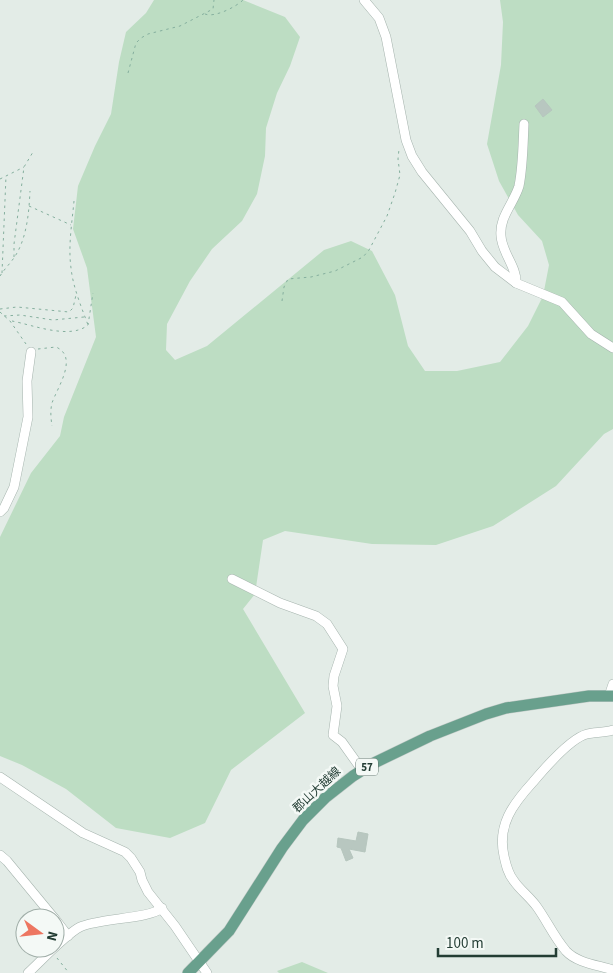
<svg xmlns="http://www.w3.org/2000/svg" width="613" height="973" viewBox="0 0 613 973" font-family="'Source Sans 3','Noto Sans JP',sans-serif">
<rect width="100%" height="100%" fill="#e3ece7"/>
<g fill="#bdddc3">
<polygon points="154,0 243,0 285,17 300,37 290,66 277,93 266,128 265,156 257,194 242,221 212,249 190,281 167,324 166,350 175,360 207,346 324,250 351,241 372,251 395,295 408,346 425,371 457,371 500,362 528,326 543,296 549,265 542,241 518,215 499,181 487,144 501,65 503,22 500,0 613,0 613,429 604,434 556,486 493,526 436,545 372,544 285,531 263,540 255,594 243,609 305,713 231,770 205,823 170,838 116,828 66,789 22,765 0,756 0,537 31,473 60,436 64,417 96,337 87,268 73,229 78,186 95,146 111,114 119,62 126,32 146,13"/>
<polygon points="302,962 328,973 279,973 277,971"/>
</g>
<g fill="#b8c7c0" stroke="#b6c6be">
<polygon points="543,99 552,110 543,117 535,106"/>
<polygon points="358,832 368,834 365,852 349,849 353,858 346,861 341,848 337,847 338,838 356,841"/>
</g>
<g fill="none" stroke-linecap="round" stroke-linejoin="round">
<defs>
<g id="minor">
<polyline points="364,0 379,18 386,37 406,140 412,156 422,172 470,231 482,251 495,267 516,283 562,302 591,334 613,348"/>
<path d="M516 283C517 267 502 253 501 236 499 217 514 203 519 186 523 166 523 144 524 124"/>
<polyline points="0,512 4,508 14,487 28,417 27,381 31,352"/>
<polyline points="232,579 280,603 316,616 327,624 343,649 334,676 333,686 337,706 333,735 342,742 362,770"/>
<polyline points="609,696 613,684"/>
<path d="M613 730C604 733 595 732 587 734 571 738 544 769 533 782 513 804 497 825 504 856 506 865 508 874 514 881 520 890 530 897 537 907 547 921 554 937 566 951 577 963 598 965 613 970"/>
<polyline points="0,777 83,833 125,852 131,858 140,872 142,880 148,892 175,926 207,973"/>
<polyline points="0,855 7,861 54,918"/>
<polyline points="55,919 68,936"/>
<path d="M28 973C41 961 66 934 80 927 99 918 149 919 162 908"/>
</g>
<polyline id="major" points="188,973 229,931 282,848 303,820 325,798 353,776 372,764 430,736 486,714 506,708 589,696 613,696"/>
</defs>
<use href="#minor" stroke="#a6b4ae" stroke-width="10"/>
<use href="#major" stroke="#c1c9c6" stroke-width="12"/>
<g stroke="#85af9e" stroke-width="1" stroke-dasharray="2.5 4" stroke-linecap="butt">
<path d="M205 14C214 18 236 7 243 0"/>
<polyline points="128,73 136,43 141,38 148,34 180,26 213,9 214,0"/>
<polyline points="0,179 24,167"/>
<path d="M74 201C72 223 68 246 71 268 73 287 81 306 88 325"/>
<polyline points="29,206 71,225"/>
<polyline points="14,257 14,244 24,167 33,152"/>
<polyline points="2,273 6,176"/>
<path d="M0 276C5 268 12 262 17 253 27 235 29 212 30 191"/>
<polyline points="282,301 284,287 288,279 311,277 335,271 363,257 369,250 387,216 395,193 400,175 398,159 399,149"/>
<polyline points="0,309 17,307 69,312 73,308 76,295"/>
<polyline points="0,312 10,321 26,344"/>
<polyline points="4,316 20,315 53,320 84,317"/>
<path d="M12 321C33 325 70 340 88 325L93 293"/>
<path d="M38 349 56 347C79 357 57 388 52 403 50 411 51 419 52 426"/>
<polyline points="57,958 69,973"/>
</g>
<use href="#minor" stroke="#fff" stroke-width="9"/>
<use href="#major" stroke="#69a08d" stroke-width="11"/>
</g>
<g text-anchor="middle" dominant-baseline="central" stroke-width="5" stroke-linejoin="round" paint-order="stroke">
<rect fill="#f4f9f6" stroke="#62756e" stroke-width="1" x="356" y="758.5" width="22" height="17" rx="4"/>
<g font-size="11" font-weight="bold" fill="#233d34">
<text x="367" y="767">57</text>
</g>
<g font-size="12" fill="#233d34" stroke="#f4f9f6">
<text transform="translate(317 790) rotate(-43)">郡山大越線</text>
</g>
</g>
<g transform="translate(40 933) rotate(105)"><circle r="24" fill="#f4f9f6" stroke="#a0aea8"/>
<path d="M0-4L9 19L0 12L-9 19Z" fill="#ed7661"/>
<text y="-8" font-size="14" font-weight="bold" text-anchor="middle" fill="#233d34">N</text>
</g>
<path d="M438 948v8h118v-8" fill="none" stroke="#233d34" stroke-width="2.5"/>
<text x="446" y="948" font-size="15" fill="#233d34" stroke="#f4f9f6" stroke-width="4" paint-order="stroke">100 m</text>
</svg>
